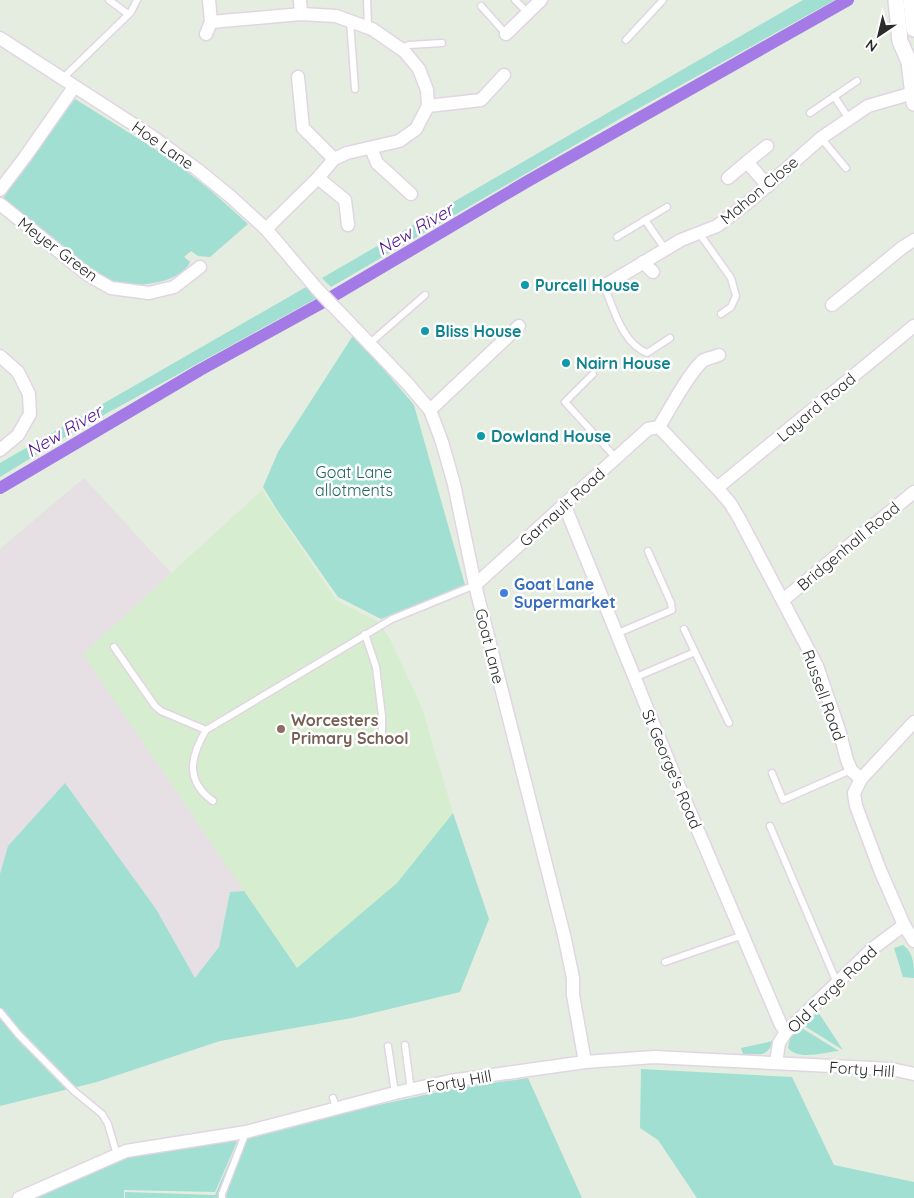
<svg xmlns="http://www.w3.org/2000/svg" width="914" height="1198" viewBox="0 0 914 1198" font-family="Quicksand,sans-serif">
<rect width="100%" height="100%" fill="#e4ede0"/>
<polygon fill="#e6dfe3" points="84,478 171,573 83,654 244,891 230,892 219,947 195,978 156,909 65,783 8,846 0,874 0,549"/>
<polygon fill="#d6edd0" points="262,490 336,600 379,622 391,641 422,708 453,813 397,883 297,969 83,654"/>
<g fill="#a0dfd1">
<polygon points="803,0 835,0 623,117 331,287 322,278"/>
<path d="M75 99 171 159 209 189 248 224 210 257 198 256 191 251 184 257 190 262C186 272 173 278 163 281 147 285 133 286 117 283 84 275 29 221 3 198Z"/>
<polygon points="306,287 317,298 80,428 0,477 0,463"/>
<polygon points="354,334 414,405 465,585 381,619 338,597 277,510 263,487 278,452"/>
<polygon points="65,783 156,909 195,978 219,947 230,892 244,891 297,968 397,883 453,813 489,919 460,992 352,1018 220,1041 97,1082 0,1106 0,874 8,846"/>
<path d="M903 945C914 953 914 965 914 978L903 977 894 948Z"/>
<polygon points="818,1012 843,1050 803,1025"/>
<path d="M800 1027 839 1051C825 1052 798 1061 788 1048L790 1038Z"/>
<path d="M775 1039C765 1058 764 1054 743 1054L741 1048 769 1042Z"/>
<polygon points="641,1069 792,1077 834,1165 914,1182 914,1198 697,1198 658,1140 640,1128"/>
<polygon points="528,1078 582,1198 125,1198 125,1192 215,1195 241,1135 452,1089"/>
<polygon points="239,1137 215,1192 124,1190 124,1198 32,1198 127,1156"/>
</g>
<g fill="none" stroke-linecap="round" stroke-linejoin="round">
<polyline stroke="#a47ae7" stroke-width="12" points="0,488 200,370 318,305 528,181 848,0"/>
<defs>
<g id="service">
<polyline points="109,0 128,14"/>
<polyline points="367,0 368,27"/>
<polyline points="515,0 528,13"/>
<polyline points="481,6 506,34"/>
<polyline points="350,21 355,89"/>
<polyline points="626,40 663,0"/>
<polyline points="401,48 409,45 442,43"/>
<polyline points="62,79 131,12 137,0"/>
<polyline points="834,96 849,119"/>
<polyline points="810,113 857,81"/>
<polyline points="821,138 846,168"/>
<polyline points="645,220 665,249"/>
<polyline points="699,233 731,278 736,296 731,307 721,314"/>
<polyline points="617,237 667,207"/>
<path d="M604 286C614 309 622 343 647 353L670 338"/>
<polyline points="370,343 425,295"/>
<polyline points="593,374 565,402 616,458"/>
<polyline points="684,629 729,723"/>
<polyline points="365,634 376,667 382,716 382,737"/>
<polyline points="616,634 672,610 671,603 648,551"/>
<polyline points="114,647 155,706 161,711 206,730"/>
<polyline points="634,678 695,652"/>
<polyline points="772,773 783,800 851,770"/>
<path d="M213 801C185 781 190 757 206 730L392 619 475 585"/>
<polyline points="770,826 837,983"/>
<polyline points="665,962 743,935"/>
<polyline points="0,1012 19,1035 74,1091 102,1114 108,1124 117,1155"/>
<polyline points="405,1045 411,1091"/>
<polyline points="388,1046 395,1093"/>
<polyline points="333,1098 336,1108"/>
<polyline points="222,1198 222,1194 246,1132"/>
</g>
<g id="minor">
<polyline points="300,0 301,14"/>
<polyline points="211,22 301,14 336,16 372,29 404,51 419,69 427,90 428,106 416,129 399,141 347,153 334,159 318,178 266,229"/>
<polyline points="206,34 211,22 209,0"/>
<polyline points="506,34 541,0"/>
<polyline points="0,38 153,137 198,170 231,197 266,229 317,289 407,383 430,410 442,442 454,484 475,585 564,935 573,978 573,995 585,1062"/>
<polyline points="298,77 303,128 334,159"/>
<polyline points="428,106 481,100 504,75"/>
<polyline points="371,148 377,163 411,194"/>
<polyline points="747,162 767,146"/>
<polyline points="318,178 345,200 348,225"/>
<polyline points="728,178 747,162 768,186"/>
<polyline points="0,190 25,157 74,87"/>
<polyline points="0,204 88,275 111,288 149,293 174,287 200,267"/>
<polyline points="643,262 653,272"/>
<polyline points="604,286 681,240 717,226 751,200 821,138 868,106 913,93"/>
<polyline points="832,305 903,247 914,240"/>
<polyline points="0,356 18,372 29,394 30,414 18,435 0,450"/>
<polyline points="430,410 519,326"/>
<path d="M659 427C668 412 691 369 704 360 708 358 715 357 719 355"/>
<polyline points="717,488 914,326"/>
<polyline points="564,504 673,772 781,1025 786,1032"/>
<polyline points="475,585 648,429 659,427 717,488 730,503 739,518 817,666 839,730 847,760 851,770 861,779 854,793 856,806 880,870 904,925 914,941"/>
<polyline points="783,600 914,492"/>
<polyline points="861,779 914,722"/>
<polyline points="776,1063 779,1043 786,1032 872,949 904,925"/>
<polyline points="19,1198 126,1151 246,1132 395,1093 450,1081 585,1062 654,1057 891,1069 914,1074"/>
</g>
<g id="tertiary">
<polyline points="896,0 900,41 909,62 914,103"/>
<polyline points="911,0 914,29"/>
</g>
</defs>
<use href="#service" stroke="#e2d5e3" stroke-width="9"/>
<use href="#minor" stroke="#e2d5e3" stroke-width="15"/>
<use href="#tertiary" stroke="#e2d5e3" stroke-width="18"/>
<use href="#service" stroke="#fff" stroke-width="6"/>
<use href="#minor" stroke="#fff" stroke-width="12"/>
<use href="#tertiary" stroke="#fff" stroke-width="15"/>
</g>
<g fill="#0f9aa8" stroke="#fff" stroke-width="2">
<circle cx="525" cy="285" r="5"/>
<circle cx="425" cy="331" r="5"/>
<circle cx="566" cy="363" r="5"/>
<circle cx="481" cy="436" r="5"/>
</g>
<circle fill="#3f7fe0" stroke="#fff" stroke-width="2" cx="504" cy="593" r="5"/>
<circle fill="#8d6e63" stroke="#fff" stroke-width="2" cx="281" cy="729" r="5"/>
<g text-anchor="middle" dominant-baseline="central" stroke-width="5" stroke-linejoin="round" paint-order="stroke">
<g font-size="16" fill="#2c2c2c" stroke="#fff">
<text transform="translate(163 145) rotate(35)">Hoe Lane</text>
<text transform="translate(759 190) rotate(-40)">Mahon Close</text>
<text transform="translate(58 249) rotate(37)">Meyer Green</text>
<text transform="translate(816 407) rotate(-40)">Layard Road</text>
<text transform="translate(562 507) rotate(-42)">Garnault Road</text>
<text transform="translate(848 546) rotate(-40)">Bridgenhall Road</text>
<text transform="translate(490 646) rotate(76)">Goat Lane</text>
<text transform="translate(824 695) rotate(70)">Russell Road</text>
<text transform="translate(672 769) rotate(67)">St George's Road</text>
<text transform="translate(832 989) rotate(-44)">Old Forge Road</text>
<text transform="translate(862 1069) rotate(4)">Forty Hill</text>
<text transform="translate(459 1081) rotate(-10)">Forty Hill</text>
</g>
<g font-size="16" font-weight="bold" fill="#0d838f" stroke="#fff" text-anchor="start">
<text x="535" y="285">Purcell House</text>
<text x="435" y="331">Bliss House</text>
<text x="576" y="363">Nairn House</text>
<text x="491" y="436">Dowland House</text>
</g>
<g font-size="16" fill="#20665f" stroke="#fff">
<text x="354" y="472">Goat Lane<tspan x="354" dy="18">allotments</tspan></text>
</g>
<g font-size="16" font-weight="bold" fill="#366cbe" stroke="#fff" text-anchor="start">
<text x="514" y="584">Goat Lane<tspan x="514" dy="18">Supermarket</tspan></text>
</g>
<g font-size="16" font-weight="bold" fill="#785e54" stroke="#fff" text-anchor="start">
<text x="291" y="720">Worcesters<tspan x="291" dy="18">Primary School</tspan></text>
</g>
<g font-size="18" font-style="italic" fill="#511796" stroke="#fff">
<text transform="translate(415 229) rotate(-30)">New River</text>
<text transform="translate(64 431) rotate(-30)">New River</text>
</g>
</g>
<g transform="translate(879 35) rotate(215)" stroke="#ffffff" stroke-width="4" paint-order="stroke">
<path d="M0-4L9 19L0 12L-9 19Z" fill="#2c2c2c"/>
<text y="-8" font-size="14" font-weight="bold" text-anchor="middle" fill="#2c2c2c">N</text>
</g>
</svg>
